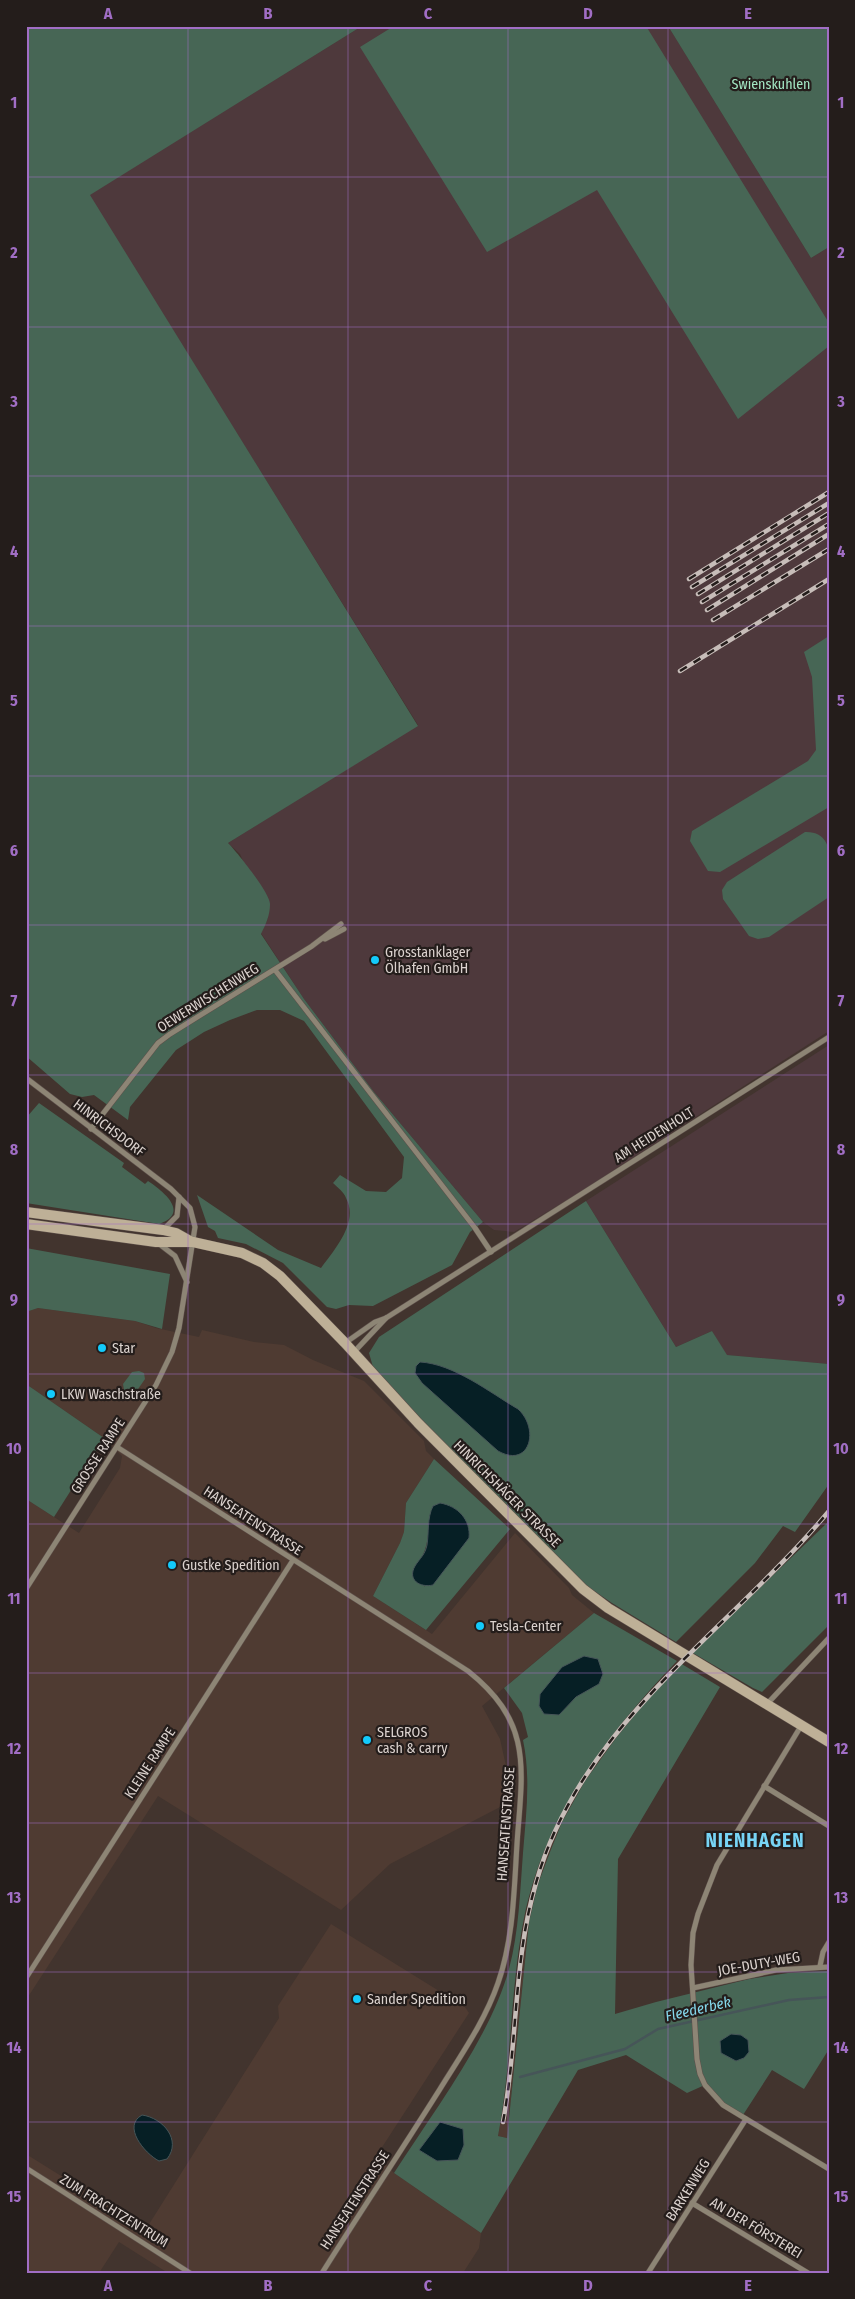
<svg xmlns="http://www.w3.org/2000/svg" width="855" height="2299" viewBox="0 0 855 2299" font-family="'Fira Sans Condensed',sans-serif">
<rect width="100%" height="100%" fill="#42342e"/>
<g fill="#4f3b32">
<polygon points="38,1308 135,1321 156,1328 199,1337 202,1330 254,1342 284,1345 313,1360 364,1381 424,1441 426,1451 434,1459 406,1503 404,1533 400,1543 373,1596 432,1634 515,1533 569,1588 572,1595 594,1613 482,1706 500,1739 506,1766 504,1805 390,1864 341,1910 158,1796 26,2000 26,1499 79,1533 120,1468 122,1456 104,1438 26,1384 26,1312"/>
<polygon points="682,1657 685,1659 660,1684 585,1781 562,1822 550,1852 538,1884 529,1922 507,2138 498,2136 507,2084 520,1947 524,1918 535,1875 549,1837 564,1806 596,1755 657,1683"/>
<polygon points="331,1924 465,2007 469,2013 377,2155 394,2173 481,2233 479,2248 463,2273 168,2273 119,2242 99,2273 26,2273 26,2154 146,2229 279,2018 278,2006"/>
</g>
<g fill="#4e393c">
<polygon points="362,26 668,26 811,258 829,247 829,1031 575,1195 514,1232 494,1230 483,1222 374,1092 304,999 261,933 268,918 240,854 228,843 418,725 89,195"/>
<polygon points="829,1045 829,1364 726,1355 712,1331 676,1347 586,1201"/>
</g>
<g fill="#476655" fill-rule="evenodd">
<path d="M26 26H362L90 195 418 726 228 843C237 852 270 893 270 904 270 915 266 924 261 934L304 999 374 1092 483 1222 470 1232 452 1265 373 1306 349 1305 336 1309 327 1307 283 1263 246 1244 218 1238 215 1231 208 1227 197 1195 278 1250 321 1268C335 1249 359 1222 346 1198 344 1192 337 1187 333 1183L340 1175 366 1191 386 1192 402 1178 404 1157 304 1021 280 1010H257L230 1020 204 1032 176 1050 130 1107 128 1120 94 1095 82 1097 70 1094 26 1056V927L29 923 26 921Z"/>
<polygon points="394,26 646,26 829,323 829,346 738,419 597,190 487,252 360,47"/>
<polygon points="668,26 829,26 829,247 811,258"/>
<polygon points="829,636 829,807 720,872 708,871 690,841 692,831 808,761 816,750 812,677 804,652"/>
<path d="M805 832C839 831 829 873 829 897L769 937 758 939 749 936 723 899 722 890 727 882Z"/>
<path d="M39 1103 124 1163 122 1167 145 1184 148 1181C163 1191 191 1213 159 1224L26 1203V1118Z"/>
<polygon points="586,1201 676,1347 712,1331 727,1355 829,1364 829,1484 795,1532 783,1526 755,1563 676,1642 612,1603 584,1584 420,1420 373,1367 369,1353 379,1337"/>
<polygon points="26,1248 170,1274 162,1329 135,1321 38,1308 26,1312"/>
<polygon points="139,1371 144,1373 145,1379 136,1392 127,1392 124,1390 123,1384 132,1372"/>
<polygon points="26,1384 104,1438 54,1517 26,1499"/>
<path d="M434 1459 510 1529 426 1630 373 1596 400 1543 404 1532 406 1503ZM430 1513 425 1587 416 1565C429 1551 428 1533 430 1513Z"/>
<polygon points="829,1521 829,1625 762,1692 753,1688 693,1653"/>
<path d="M594 1613 677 1661C606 1735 545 1816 524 1918 510 1989 512 2064 498 2136L507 2138 529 1922 538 1884 550 1852 562 1822 585 1781 616 1738 660 1684 680 1663 720 1687 618 1859 615 2014 656 2002 749 1979 788 1973 829 1971V2049L804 2089 772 2070 743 2115 717 2098 707 2084 687 2093 626 2055 578 2070 481 2233 394 2173C433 2112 490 2038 509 1969 519 1932 520 1891 523 1853 526 1815 531 1778 523 1740L528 1737 522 1713 504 1688ZM598 1659 599 1683 576 1697 559 1715Z"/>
</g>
<g fill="#061f25" stroke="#465558">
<path d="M420 1362C454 1364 489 1392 518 1409 540 1429 530 1469 498 1451L422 1383 415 1373 416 1366Z"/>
<path d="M440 1503C458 1506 471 1520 469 1538L433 1585C420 1588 407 1580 415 1566 420 1558 425 1555 427 1545 429 1532 427 1518 433 1506Z"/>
<polygon points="584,1656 598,1659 603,1674 599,1684 576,1697 559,1715 544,1714 539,1706 540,1694 562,1667"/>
<polygon points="731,2034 741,2035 748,2040 749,2052 744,2058 736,2061 721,2053 720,2041"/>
<path d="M142 2115C163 2118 182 2140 167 2159L159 2161C144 2153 122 2126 142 2115Z"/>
<polygon points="440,2122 463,2129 464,2145 458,2160 437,2161 419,2150"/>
</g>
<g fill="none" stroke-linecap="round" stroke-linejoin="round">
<polyline stroke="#465558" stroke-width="2.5" points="520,2077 625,2049 658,2029 789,2000 829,1997"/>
<defs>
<g id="minor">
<polyline points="325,939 344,929"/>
<polyline points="275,970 475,1228 491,1252"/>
<polyline points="26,1078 171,1189 190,1208 195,1227 179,1328 172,1352 156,1385 26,1589"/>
<polyline points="91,1129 158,1043 170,1034 312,946 341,924"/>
<polyline points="164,1229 177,1216 179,1197"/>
<polyline points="158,1243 175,1256 187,1282"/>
<polyline points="345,1343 375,1322 386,1318 829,1037"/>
<polyline points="354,1352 386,1318"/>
<path d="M117 1447 468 1671C528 1719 524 1760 518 1830 514 1880 515 1935 498 1983 485 2021 461 2055 440 2089 401 2151 361 2211 322 2273"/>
<polyline points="767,1704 829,1638"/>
<polyline points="801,1726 717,1865 698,1914 693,1933 691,1965 697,2059 700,2074 705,2085 723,2105 829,2169"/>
<polyline points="764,1786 829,1826"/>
<polyline points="820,1966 823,1952 829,1942"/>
<polyline points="26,1978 293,1560"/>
<polyline points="693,1988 776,1970 829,1967"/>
<polyline points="26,2168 190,2273"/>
<polyline points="692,2203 808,2273"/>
<polyline points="648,2273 746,2119"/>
</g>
<g id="secondary">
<polyline points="26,1212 163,1230 176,1233 192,1242"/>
<polyline points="26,1224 156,1242 193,1242 242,1253 263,1263 280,1276 345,1343 418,1423 583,1589 608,1608 829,1742"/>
</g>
</defs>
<use href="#minor" stroke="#5e504b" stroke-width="6"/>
<use href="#secondary" stroke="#5e504b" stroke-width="11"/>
<use href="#minor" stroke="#8d8575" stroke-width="5"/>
<use href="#secondary" stroke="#beb097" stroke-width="10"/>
<defs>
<g id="rail">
<polyline points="689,579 829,492"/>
<polyline points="692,587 829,503"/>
<polyline points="698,594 829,513"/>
<polyline points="702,602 829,524"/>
<polyline points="707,610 829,534"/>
<polyline points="713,620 829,549"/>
<polyline points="680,671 829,579"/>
<path d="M503 2122C518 2043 513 1961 536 1883 581 1723 727 1633 829 1511"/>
</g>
</defs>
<use href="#rail" stroke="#c7bdb9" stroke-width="4.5"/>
<use href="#rail" stroke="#241d1b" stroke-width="2.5" stroke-dasharray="8" stroke-linecap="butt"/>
</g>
<path fill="none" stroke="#a16ec5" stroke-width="1" stroke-opacity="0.55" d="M188 26V2273M348 26V2273M508 26V2273M668 26V2273M26 177H829M26 327H829M26 476H829M26 626H829M26 776H829M26 925H829M26 1075H829M26 1224H829M26 1374H829M26 1524H829M26 1673H829M26 1823H829M26 1972H829M26 2122H829"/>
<g fill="#13cafb" stroke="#241d1b" stroke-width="2">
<circle cx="375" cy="960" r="5"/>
<circle cx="102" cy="1348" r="5"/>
<circle cx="51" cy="1394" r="5"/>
<circle cx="172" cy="1565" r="5"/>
<circle cx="480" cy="1626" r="5"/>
<circle cx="367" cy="1740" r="5"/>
<circle cx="357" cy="1999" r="5"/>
</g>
<g text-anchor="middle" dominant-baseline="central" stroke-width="4.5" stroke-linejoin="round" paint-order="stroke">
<g font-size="14" fill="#a3e7c3" stroke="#241d1b">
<text x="771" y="84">Swienskuhlen</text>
</g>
<g font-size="14" fill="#dbd2ce" stroke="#241d1b" text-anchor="start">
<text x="385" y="952">Grosstanklager<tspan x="385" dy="16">Ölhafen GmbH</tspan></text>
<text x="112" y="1348">Star</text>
<text x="61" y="1394">LKW Waschstraße</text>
<text x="182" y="1565">Gustke Spedition</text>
<text x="490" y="1626">Tesla-Center</text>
<text x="377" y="1732">SELGROS<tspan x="377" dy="16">cash &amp; carry</tspan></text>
<text x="367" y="1999">Sander Spedition</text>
</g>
<g font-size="14" fill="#dbd2ce" stroke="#241d1b">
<text transform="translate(208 998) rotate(-32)">OEWERWISCHENWEG</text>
<text transform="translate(109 1128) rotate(37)">HINRICHSDORF</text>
<text transform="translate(654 1135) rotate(-32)">AM HEIDENHOLT</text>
<text transform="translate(98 1456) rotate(-57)">GROSSE RAMPE</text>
<text transform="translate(507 1494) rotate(45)">HINRICHSHÄGER STRASSE</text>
<text transform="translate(253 1521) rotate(33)">HANSEATENSTRASSE</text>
<text transform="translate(150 1763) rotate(-57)">KLEINE RAMPE</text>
<text transform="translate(506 1824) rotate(-86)">HANSEATENSTRASSE</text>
<text transform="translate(759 1964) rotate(-10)">JOE-DUTY-WEG</text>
<text transform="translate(688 2190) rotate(-58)">BARKENWEG</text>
<text transform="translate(355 2200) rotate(-57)">HANSEATENSTRASSE</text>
<text transform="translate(114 2211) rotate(32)">ZUM FRACHTZENTRUM</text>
<text transform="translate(756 2228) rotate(31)">AN DER FÖRSTEREI</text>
</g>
<g font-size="15" font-style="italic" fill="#85d8ec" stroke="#241d1b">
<text transform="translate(698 2009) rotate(-13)">Fleederbek</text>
</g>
<g font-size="19" font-weight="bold" letter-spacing="1" fill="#77d4f5" stroke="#241d1b">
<text x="755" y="1840">NIENHAGEN</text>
</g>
</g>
<rect width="855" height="2299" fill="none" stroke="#241d1b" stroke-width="55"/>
<rect x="28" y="28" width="800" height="2244" fill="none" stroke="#a16ec5" stroke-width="2"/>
<g font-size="16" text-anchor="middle" font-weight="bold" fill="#a16ec5">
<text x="108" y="19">A</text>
<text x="268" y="19">B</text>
<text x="428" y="19">C</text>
<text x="588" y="19">D</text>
<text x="748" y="19">E</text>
<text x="14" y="108">1</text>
<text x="841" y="108">1</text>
<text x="14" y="258">2</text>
<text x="841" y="258">2</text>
<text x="14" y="407">3</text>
<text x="841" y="407">3</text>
<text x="14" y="557">4</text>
<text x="841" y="557">4</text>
<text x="14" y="706">5</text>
<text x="841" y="706">5</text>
<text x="14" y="856">6</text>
<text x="841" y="856">6</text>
<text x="14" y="1006">7</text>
<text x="841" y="1006">7</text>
<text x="14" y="1155">8</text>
<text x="841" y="1155">8</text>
<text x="14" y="1305">9</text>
<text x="841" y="1305">9</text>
<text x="14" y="1454">10</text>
<text x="841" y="1454">10</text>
<text x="14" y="1604">11</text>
<text x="841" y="1604">11</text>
<text x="14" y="1754">12</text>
<text x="841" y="1754">12</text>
<text x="14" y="1903">13</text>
<text x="841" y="1903">13</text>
<text x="14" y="2053">14</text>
<text x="841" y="2053">14</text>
<text x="14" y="2202">15</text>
<text x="841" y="2202">15</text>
<text x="108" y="2291">A</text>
<text x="268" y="2291">B</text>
<text x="428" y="2291">C</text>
<text x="588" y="2291">D</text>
<text x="748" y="2291">E</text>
</g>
</svg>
